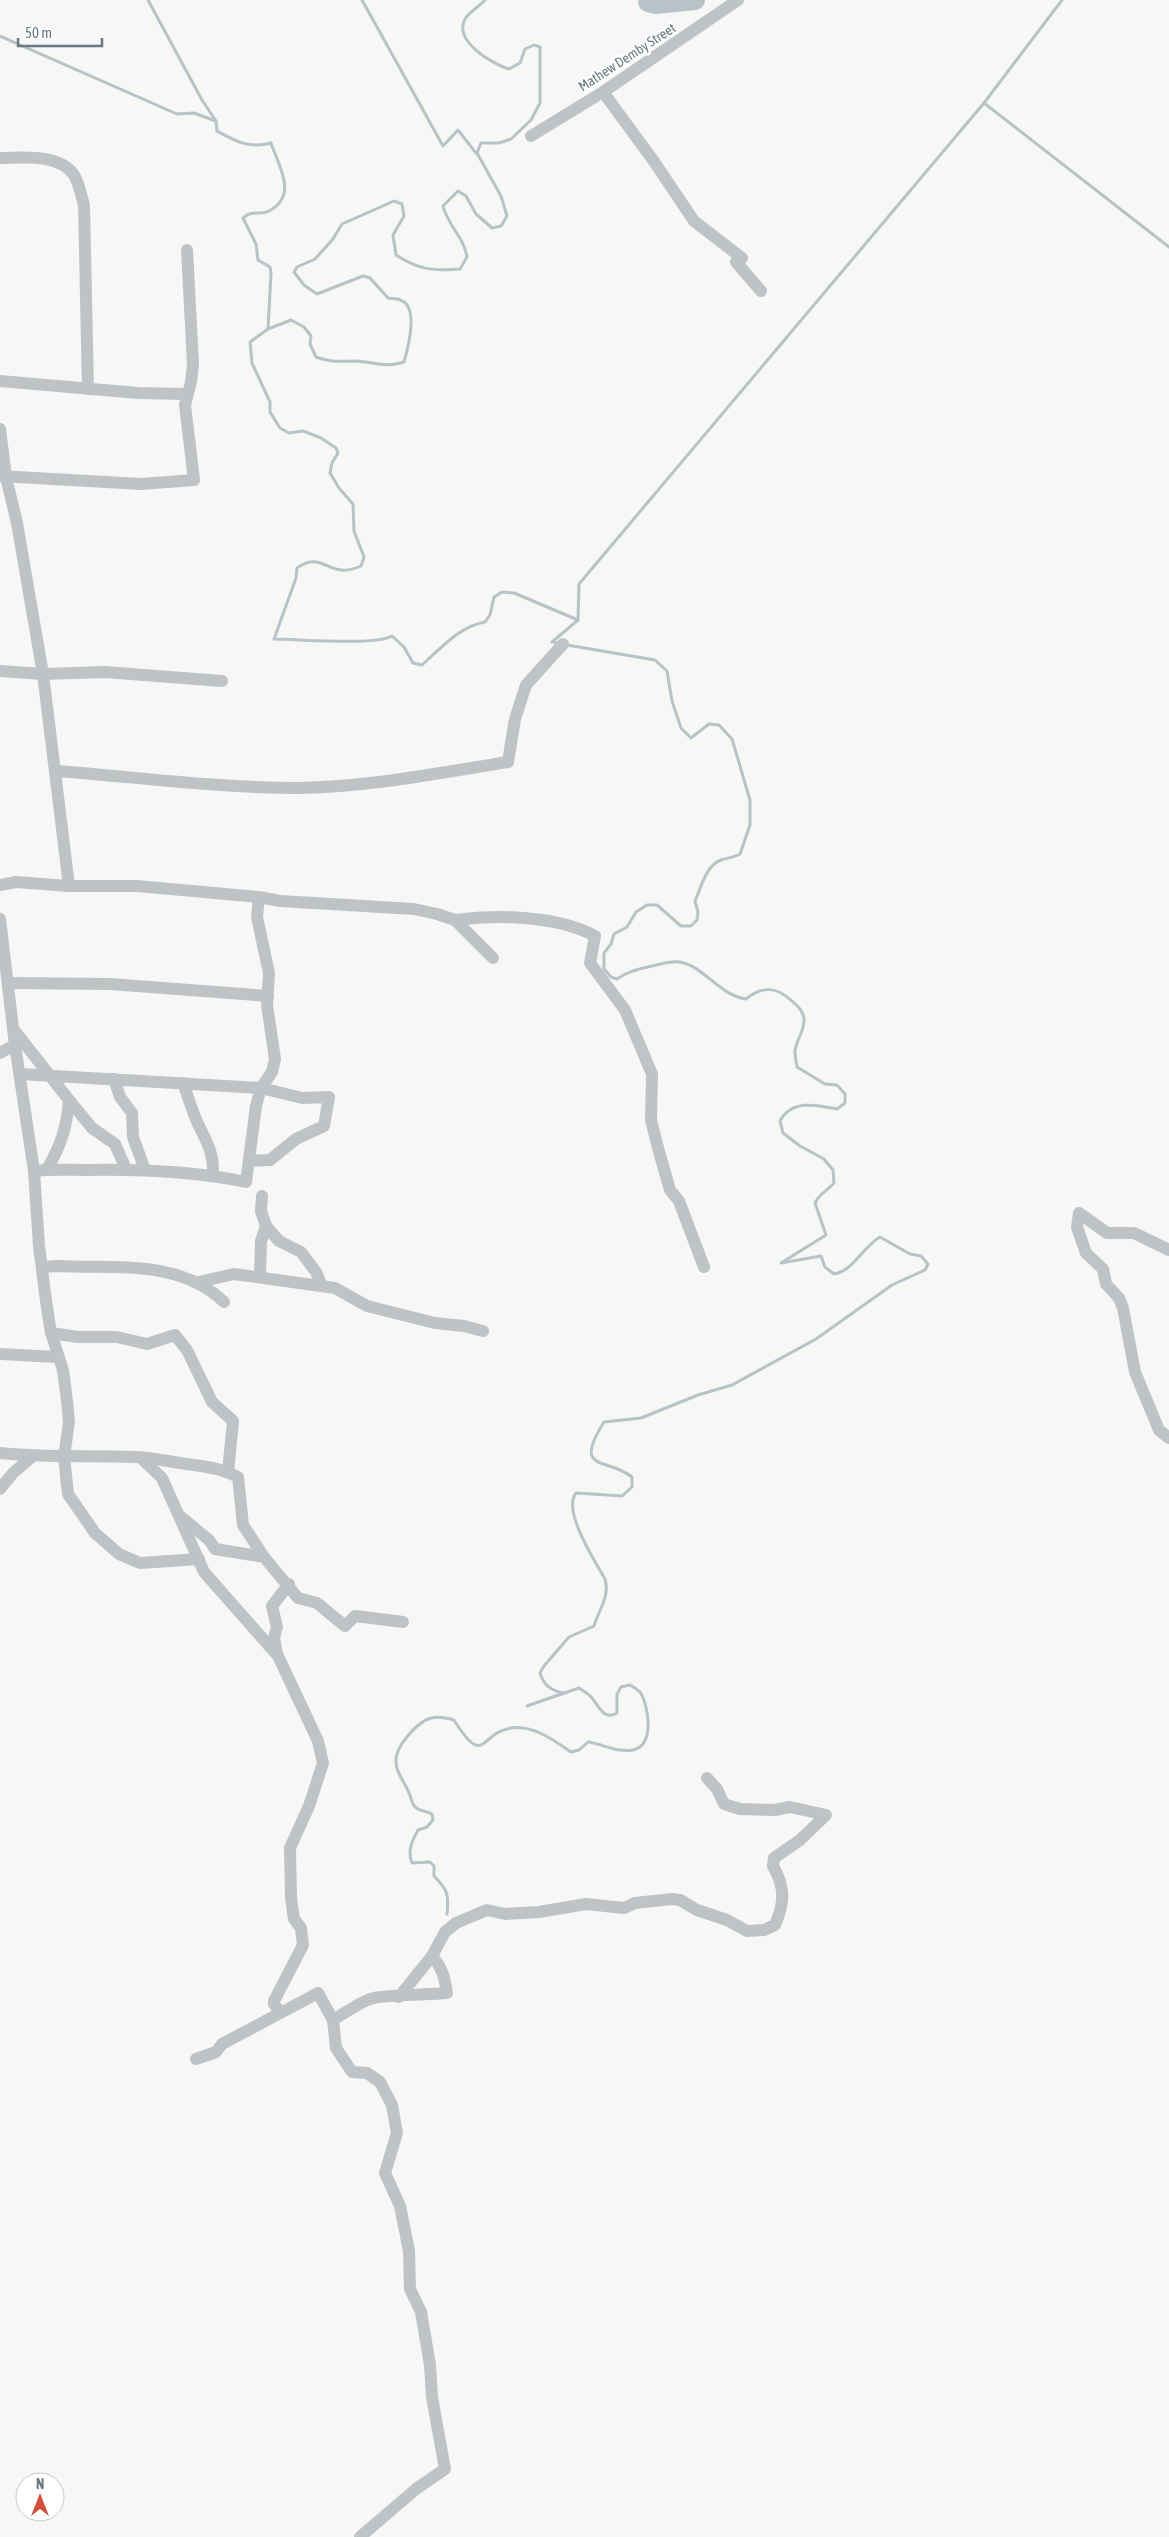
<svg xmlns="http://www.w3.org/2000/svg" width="1169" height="2537" viewBox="0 0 1169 2537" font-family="'Asap Condensed',sans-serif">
<rect width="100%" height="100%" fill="#f7f7f5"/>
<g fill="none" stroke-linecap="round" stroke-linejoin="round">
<g stroke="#b7c3c6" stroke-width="3">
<polyline points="148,0 202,100 216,121"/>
<polyline points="362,0 443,146 458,130 476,153"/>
<path d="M485 0C480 6 469 12 465 19 453 41 492 64 509 69L520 63 525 49 534 45 540 47V103L531 120 511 139 499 143H481L477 153 501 196 507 216 501 226 492 228 476 214 466 196 458 191 443 206C448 226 464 237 467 257L460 269C433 271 419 270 396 255L393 235 404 216 402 204 394 201 342 224 333 239 315 259 297 267 294 272 304 285 317 294 363 276 370 278 388 298C392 299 397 298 400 300 420 306 408 348 404 362 385 368 375 362 356 361 340 361 332 363 316 357L310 344 311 336 304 327 291 320 268 329 250 342 252 363 270 402V412L280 428 289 433 303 431 321 438 336 448 338 453 332 463 330 473 339 488 353 504 354 531 364 557 361 566C328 581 324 549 297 568L296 578 274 639C298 639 375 646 392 636L404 647 413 663 422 665C440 649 460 626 485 622L490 615 494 597 502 592 514 593 578 620 552 642 558 643"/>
<path d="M0 36 177 114 194 113 216 121 217 131C235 141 249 149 271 143 278 165 299 195 269 211 259 216 253 209 243 218L256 244 258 260 270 267 271 273 268 329"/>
<polyline points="984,103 1169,247"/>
<polyline points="578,620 579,584 984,103 1062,0"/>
<path d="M447 1914C449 1895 448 1890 434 1876V1866L430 1862 412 1863C407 1850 412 1842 418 1830L427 1827 433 1820 432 1814C426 1810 417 1812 413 1804 411 1801 411 1796 409 1793 405 1782 396 1774 396 1761 395 1747 417 1722 431 1718 438 1716 447 1718 454 1720 485 1769 479 1733 511 1728 533 1725 554 1740 571 1752L579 1750 588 1742C603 1744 617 1753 633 1750 655 1745 649 1706 640 1692 638 1690 633 1687 630 1685L621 1687 617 1694V1713C604 1721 599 1706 592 1698 589 1694 583 1691 579 1688L527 1706 564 1693C552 1691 544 1686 540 1673L544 1666 569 1637 594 1626C599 1609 610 1597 605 1579 595 1561 562 1511 576 1493L622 1496 632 1487V1477C607 1457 572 1473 604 1422L641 1418 698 1395 732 1385 816 1339 892 1285 925 1270 928 1264 921 1256 910 1254 880 1237C863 1247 853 1271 834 1274L825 1267 821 1256 781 1263 826 1235 815 1203C820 1193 827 1191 834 1183L833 1170 824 1159 800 1146 783 1133 780 1121C792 1099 817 1105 837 1109L845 1103V1094L837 1085 825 1084 797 1067C796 1062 795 1056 795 1051 796 1040 805 1031 804 1018 803 1011 798 1006 793 1002 778 987 763 985 746 999 720 996 703 965 679 962 670 961 661 964 652 966 639 969 628 971 617 979L611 977 604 969V953L611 944 614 934 627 927 636 912 647 905H657L681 926H691L697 920 698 912 695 901C701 888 706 865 721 860 727 858 733 858 740 854L750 825V800L732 739 719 725 709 724 691 738 681 728 672 701 667 671 655 660 567 645"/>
</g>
<polyline stroke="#b7c3c6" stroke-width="20" points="648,0 648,2 656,4 695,0"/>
<g stroke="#bfc3c6" stroke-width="12">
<polyline points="603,92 653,160 694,221 742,258 736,262 761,291"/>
<polyline points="531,136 603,92 738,0"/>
<path d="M0 158C23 158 59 153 74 175 79 183 81 195 84 205L88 389"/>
<polyline points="0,381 138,393 186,394"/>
<polyline points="0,429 6,477 17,523 43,674 69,886"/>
<polyline points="0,476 141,484 194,480 185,405 191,382 193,364 187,250"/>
<polyline points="0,671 43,674 105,672 222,681"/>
<path d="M56 771C137 777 218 788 298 788 369 787 439 773 508 762L515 719 526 685 563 644"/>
<polyline points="0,885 16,882 69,886 137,886 259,897 280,901 414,909 437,914 455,920 493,958"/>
<polyline points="0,919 15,1045 34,1171 39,1246 46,1301 51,1333 63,1370 67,1401 69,1422 64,1457 68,1494 95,1533 119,1554 140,1563 199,1559"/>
<path d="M455 920C497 914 558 916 595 936L590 963 625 1010 652 1074 651 1120 658 1148 670 1190 679 1201 704 1267"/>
<polyline points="8,983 110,984 268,996"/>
<path d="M14 1030 69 1100C67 1126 61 1146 47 1169"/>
<polyline points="0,1053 15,1045"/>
<polyline points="20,1074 261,1088 302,1098 329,1097 324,1126 296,1139 270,1160 250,1161"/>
<polyline points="114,1079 120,1097 132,1113 133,1137 145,1170"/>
<path d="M183 1083C188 1096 192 1111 198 1124 206 1140 216 1157 212 1176"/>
<polyline points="69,1100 92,1128 115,1144 126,1169"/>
<path d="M34 1171C51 1169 67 1170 84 1170 139 1169 193 1171 246 1182L256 1106 261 1088 272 1072 275 1059 267 1005 269 973 257 917 259 897"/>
<polyline points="266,1226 279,1241 301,1252 316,1272 322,1286"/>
<polyline points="1169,1250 1134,1233 1107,1233 1079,1213 1077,1227 1086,1253 1103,1269 1106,1284 1119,1298 1123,1308 1135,1372 1159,1430 1169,1438"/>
<path d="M42 1267 57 1266C115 1269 180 1259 224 1302"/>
<polyline points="260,1277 261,1241 266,1226 261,1211 262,1196"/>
<polyline points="199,1282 234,1274 335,1288 367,1306 435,1323 464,1326 483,1331"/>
<polyline points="51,1333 78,1337 117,1337 147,1344 175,1335 187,1350 212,1402 233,1421 228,1472"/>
<polyline points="0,1354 57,1357"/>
<path d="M0 1453C46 1458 91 1455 138 1457 154 1458 171 1462 187 1464 206 1467 221 1468 238 1477L243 1525 264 1557"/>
<polyline points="140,1457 162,1478 204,1572 278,1656 318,1741 323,1763 309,1806 290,1848 291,1898 294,1919 301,1928 303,1945 274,2001 274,2004 280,2012"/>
<polyline points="0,1489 13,1473 33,1456"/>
<polyline points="180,1516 209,1540 215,1549 264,1557 298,1598 317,1603 345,1626 355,1616 403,1622"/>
<polyline points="277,1654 274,1638 277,1627 272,1606 289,1584"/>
<path d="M432 1956 445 1932 456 1923 487 1910 505 1914 539 1912 586 1904 624 1908 635 1903 672 1899 680 1900 697 1910 727 1920 747 1931 764 1930 775 1925C785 1902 785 1887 773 1866L774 1858 800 1840 826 1815 790 1807 775 1810 740 1809 724 1804 717 1789 707 1778"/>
<polyline points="196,2059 216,2052 222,2044 318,1993 333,2020"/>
<path d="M360 2537 416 2489 445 2469 432 2397 430 2365 421 2312 410 2289 409 2251 400 2206 385 2173 397 2133 392 2105 380 2082 367 2073 352 2072 336 2048 333 2020C345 2013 357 2004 370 1999 382 1994 430 1995 447 1993 445 1979 442 1967 432 1956L399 1997"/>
</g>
</g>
<g text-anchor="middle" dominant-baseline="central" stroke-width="5" stroke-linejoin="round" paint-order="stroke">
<g font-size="14" fill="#697983" stroke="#fff">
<text transform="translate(627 57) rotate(-33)">Mathew Demby Street</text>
</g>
</g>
<g transform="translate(40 2497)"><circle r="24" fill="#ffffff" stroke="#c3c9cd"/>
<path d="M0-4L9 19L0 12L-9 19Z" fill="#d35139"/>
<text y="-8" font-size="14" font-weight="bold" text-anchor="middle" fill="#697983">N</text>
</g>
<path d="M18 38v8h84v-8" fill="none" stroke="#697983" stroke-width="2.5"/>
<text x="25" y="38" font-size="15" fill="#697983" stroke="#ffffff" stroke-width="4" paint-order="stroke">50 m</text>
</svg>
